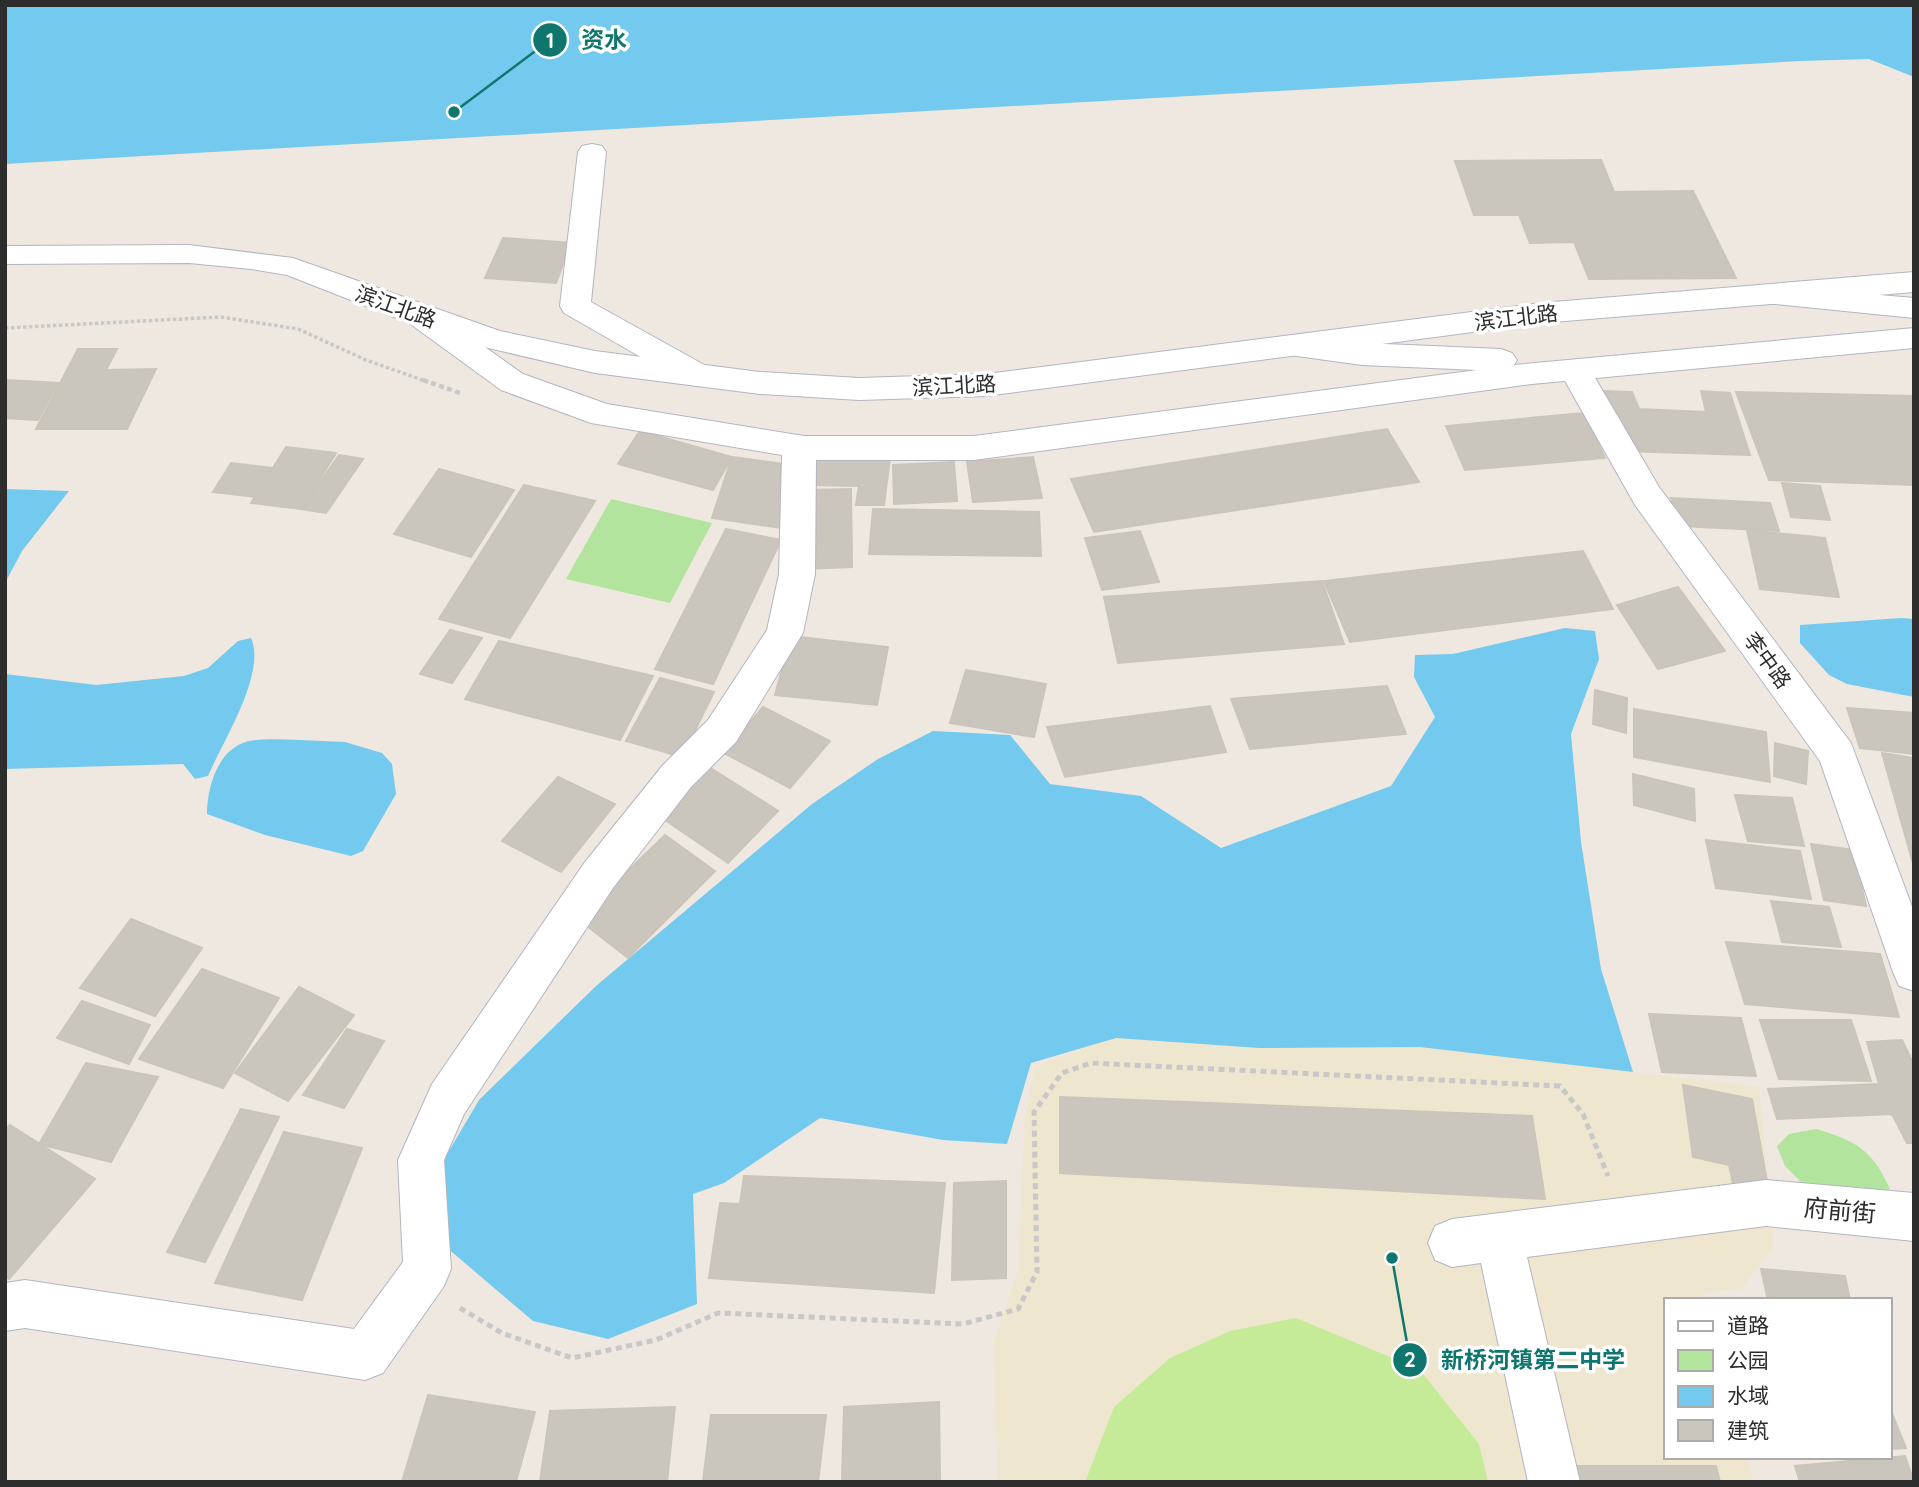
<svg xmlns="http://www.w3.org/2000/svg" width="1919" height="1487" viewBox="0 0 1919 1487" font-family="Quicksand,'Noto Sans SC',sans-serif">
<rect width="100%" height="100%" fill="#eee8e0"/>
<polygon fill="#efe6d0" points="1116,1037 1259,1048 1420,1047 1759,1087 1774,1246 1741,1289 1704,1293 1705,1300 1665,1300 1665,1457 1747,1457 1754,1482 998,1482 993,1344 1018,1270 1025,1118 1035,1066"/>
<g fill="#b2e49d">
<polygon points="611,499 712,523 670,603 566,579"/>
<path d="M1816 1129C1857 1141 1872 1150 1890 1189L1862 1199 1814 1195 1785 1166 1777 1146 1789 1134Z"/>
</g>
<polygon fill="#c5eb99" points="1296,1318 1419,1369 1479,1444 1488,1482 1085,1482 1114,1407 1170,1358 1230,1331"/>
<g fill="#74c9ef">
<polygon points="5,5 1914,5 1914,77 1869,59 1800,61 5,164"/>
<polygon points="5,489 69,491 22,551 5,583"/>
<polygon points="1901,618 1914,619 1914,697 1847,684 1829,675 1800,643 1800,625"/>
<polygon points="1565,628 1595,631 1599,659 1571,734 1581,842 1601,969 1633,1072 1420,1047 1259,1048 1116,1038 1031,1063 1007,1144 943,1140 820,1118 724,1183 693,1194 697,1304 608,1339 533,1321 439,1241 434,1207 446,1156 479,1100 596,986 812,804 878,759 933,731 1010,735 1050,784 1141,796 1221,848 1391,786 1435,717 1414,677 1415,655 1453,654"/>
<path d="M251 638C267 673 222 743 208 776L195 779 183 764 5 769V674L96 685 184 676 208 668 238 641Z"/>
<path d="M300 740 345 742 382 753 392 764 396 794 363 851 351 856 265 835 207 814C207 787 218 748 249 741 265 738 284 740 300 740Z"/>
</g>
<g fill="#cac6be" stroke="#cac4b9" stroke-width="2">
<polygon points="1601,160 1614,192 1693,191 1736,278 1589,279 1574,242 1530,243 1519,215 1474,215 1455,161"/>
<polygon points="503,238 571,243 556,283 485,278"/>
<polygon points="78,349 117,349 106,370 156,369 127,429 36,429"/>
<polygon points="5,380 58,383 38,420 5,418"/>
<polygon points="1601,391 1632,392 1639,409 1706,412 1701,391 1730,393 1750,455 1622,451"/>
<polygon points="1736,392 1914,396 1914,485 1769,480"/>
<polygon points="1583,413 1605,458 1465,470 1446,426"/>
<polygon points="1387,429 1419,482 1094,532 1071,479"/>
<polygon points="640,431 732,457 713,490 618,464"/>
<polygon points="286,447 336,453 301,509 251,503"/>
<polygon points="339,455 363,459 326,513 301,509"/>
<polygon points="811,456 890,458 884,505 856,505 859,486 809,485"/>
<polygon points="732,457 798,466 781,528 712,518"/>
<polygon points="1033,457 1042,498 973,502 967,462"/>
<polygon points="954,462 957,501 894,504 893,465"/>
<polygon points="231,463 273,468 255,497 213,492"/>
<polygon points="439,469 514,490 471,557 394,534"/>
<polygon points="1782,483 1820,486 1830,520 1791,517"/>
<polygon points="524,485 595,501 510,638 439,619"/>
<polygon points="851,489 852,567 804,569 805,490"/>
<polygon points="1671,498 1770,503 1779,531 1681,526"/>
<polygon points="873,509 1039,512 1041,556 869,554"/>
<polygon points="726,529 781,540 713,684 655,669"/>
<polygon points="1747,530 1825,538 1839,597 1760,589"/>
<polygon points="1140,531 1159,582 1102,590 1085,538"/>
<polygon points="1583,551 1613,609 1350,642 1324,581"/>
<polygon points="1322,581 1344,644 1118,663 1104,597"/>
<polygon points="1678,587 1725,651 1658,669 1617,605"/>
<polygon points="450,630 482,638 452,683 420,674"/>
<polygon points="791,636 888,647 877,705 775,695"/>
<polygon points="499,641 653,676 620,740 465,699"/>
<polygon points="966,670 1046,684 1034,737 950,723"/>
<polygon points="660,678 714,692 682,757 626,741"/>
<polygon points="1387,686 1406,734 1250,749 1231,699"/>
<polygon points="1595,690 1627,698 1626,733 1593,724"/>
<polygon points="1210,706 1226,752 1065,777 1047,727"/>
<polygon points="763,707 830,741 790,788 724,753"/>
<polygon points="1847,708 1914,713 1914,754 1860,748"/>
<polygon points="1634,709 1766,732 1770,782 1634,757"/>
<polygon points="1775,743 1808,751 1806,784 1774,776"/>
<polygon points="1882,753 1914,758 1914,867"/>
<polygon points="706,765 778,811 728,863 658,815"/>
<polygon points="1633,774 1694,789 1695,821 1634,805"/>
<polygon points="558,777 615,804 561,872 502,841"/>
<polygon points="1735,795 1792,798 1804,846 1748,841"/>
<polygon points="665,835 715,871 628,958 578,919"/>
<polygon points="1706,840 1800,851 1811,899 1716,888"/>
<polygon points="1811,844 1853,850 1866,906 1824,900"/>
<polygon points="1771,901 1829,907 1841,947 1782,942"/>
<polygon points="131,919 202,948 155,1016 80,988"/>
<polygon points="1726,942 1880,954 1899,1017 1745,1004"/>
<polygon points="202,969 279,998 223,1088 139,1059"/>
<polygon points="299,987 354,1015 288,1101 235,1073"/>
<polygon points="82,1001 150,1025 129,1064 57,1038"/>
<polygon points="1649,1014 1741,1018 1756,1076 1662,1072"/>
<polygon points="1760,1020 1851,1020 1871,1081 1779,1079"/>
<polygon points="347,1029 384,1041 344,1108 303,1095"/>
<polygon points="1902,1040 1914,1065 1914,1143 1907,1143 1892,1114 1777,1119 1768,1089 1879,1084 1867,1042"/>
<polygon points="86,1063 158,1077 111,1162 39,1144"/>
<polygon points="1683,1085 1752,1099 1769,1192 1734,1188 1729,1165 1693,1157"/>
<polygon points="1060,1097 1532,1116 1545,1199 1060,1173"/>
<polygon points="241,1109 279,1117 205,1262 167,1252"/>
<polygon points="10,1125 95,1179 9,1279 5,1276 5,1130"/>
<polygon points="284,1132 362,1148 302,1300 215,1283"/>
<polygon points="744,1176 945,1183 934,1293 709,1278 720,1203 740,1204"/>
<polygon points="1006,1181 1006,1278 952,1280 954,1183"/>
<polygon points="1761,1269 1845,1276 1850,1300 1768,1300"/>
<polygon points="428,1395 535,1412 516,1482 402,1482"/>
<polygon points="939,1402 940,1482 842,1482 844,1407"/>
<polygon points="1889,1406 1906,1448 1889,1449"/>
<polygon points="675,1407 667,1482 540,1482 550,1411"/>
<polygon points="711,1415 826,1415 818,1482 703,1482"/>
<polygon points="1905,1456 1914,1482 1800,1482 1795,1466"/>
<polygon points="1562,1466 1716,1466 1720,1482 1565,1482"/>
</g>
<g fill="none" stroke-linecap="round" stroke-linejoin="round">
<defs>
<g id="minor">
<polygon points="592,144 602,146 606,152 591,302 708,367 713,375 708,383 697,386 686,383 564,313 560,306 578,152 582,146"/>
<polygon points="1766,285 1914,298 1914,318 1755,302 1751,295 1755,288"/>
<polygon points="420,306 431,309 523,374 607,404 804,436 974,436 1477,370 1362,365 1275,353 1270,346 1275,339 1286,336 1362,343 1501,349 1512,353 1517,360 1514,365 1914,328 1914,348 1532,384 974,460 816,460 815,574 803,633 736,742 691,787 613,888 464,1114 444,1160 451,1269 444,1286 383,1373 365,1380 25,1328 5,1331 5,1283 25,1280 354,1329 403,1262 398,1160 432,1084 585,862 663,765 708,720 767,630 779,574 782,455 591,423 501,390 409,323 405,316 409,309"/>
<polygon points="1766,1180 1783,1186 1789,1203 1783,1220 1766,1226 1527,1257 1580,1482 1528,1482 1481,1263 1452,1267 1435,1260 1428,1243 1435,1226 1452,1219"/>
</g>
<g id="tertiary">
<polygon points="189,245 293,258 500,331 595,351 760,372 859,378 986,374 1541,303 1914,272 1914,292 1541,323 986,396 859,400 760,394 595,373 484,347 409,323 287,275 251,269 189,263 5,264 5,246"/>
<polygon points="1576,361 1587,364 1659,487 1851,743 1914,912 1914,991 1899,986 1893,972 1820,761 1635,505 1560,372 1565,364"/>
<polygon points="1766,1180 1914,1193 1914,1241 1766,1226 1749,1220 1743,1203 1749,1186"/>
</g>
</defs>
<use href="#minor" stroke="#b3b5c0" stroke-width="2"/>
<use href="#tertiary" stroke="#b3b5c0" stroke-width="2"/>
<polyline stroke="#c8c8c8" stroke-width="3.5" stroke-dasharray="3.5 2.5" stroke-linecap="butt" points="5,328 221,317 298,329 366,360 428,382"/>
<polyline stroke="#c8c8c8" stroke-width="4.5" stroke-dasharray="5 3.5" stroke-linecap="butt" points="423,380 460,393"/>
<polyline stroke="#c8c8c8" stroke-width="5" stroke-dasharray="6 4.5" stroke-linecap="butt" points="460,1308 502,1333 572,1358 656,1340 718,1313 963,1324 1018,1309 1037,1272 1034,1112 1062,1073 1091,1063 1560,1086 1583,1114 1608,1176"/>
<use href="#minor" fill="#fff" fill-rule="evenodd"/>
<use href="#tertiary" fill="#fff" fill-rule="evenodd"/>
</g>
<g text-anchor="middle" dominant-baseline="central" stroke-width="7" stroke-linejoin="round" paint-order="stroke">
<g font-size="21" fill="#2d2d2d" stroke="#fff">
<text transform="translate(396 306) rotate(20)">滨江北路</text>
<text transform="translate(1516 317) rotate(-7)">滨江北路</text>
<text transform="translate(954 385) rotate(-3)">滨江北路</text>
<text transform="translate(1768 660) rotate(54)">李中路</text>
</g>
<g font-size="24" fill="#2d2d2d" stroke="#fff">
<text transform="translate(1840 1210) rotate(5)">府前街</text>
</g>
</g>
<path fill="none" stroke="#0f766e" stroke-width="2.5" d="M454 112L550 40M1392 1258L1410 1360"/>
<g fill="#0f766e" stroke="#fff" stroke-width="2.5">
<circle cx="454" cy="112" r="7"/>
<circle cx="1392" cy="1258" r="7"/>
<circle cx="550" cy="40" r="18"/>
<circle cx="1410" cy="1360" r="18"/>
</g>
<g font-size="21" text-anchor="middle" font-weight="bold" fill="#fff">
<text x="550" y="48">1</text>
<text x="1410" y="1367">2</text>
</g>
<g font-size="23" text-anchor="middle" font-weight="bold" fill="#0f766e" stroke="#fff" stroke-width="7" stroke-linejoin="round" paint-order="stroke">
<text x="604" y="48">资水</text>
<text x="1533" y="1368">新桥河镇第二中学</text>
</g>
<rect width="1919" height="1487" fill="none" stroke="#2d2d2d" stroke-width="14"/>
<rect x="1664" y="1298" width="228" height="161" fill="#ffffff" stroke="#ababab" stroke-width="2"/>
<rect x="1678" y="1321" width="35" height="10" fill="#ffffff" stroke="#ababab" stroke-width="2"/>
<text x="1727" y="1333" font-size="21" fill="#2d2d2d">道路</text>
<rect x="1678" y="1350" width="35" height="21" fill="#b2e49d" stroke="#ababab" stroke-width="2"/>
<text x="1727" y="1368" font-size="21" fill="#2d2d2d">公园</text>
<rect x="1678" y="1386" width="35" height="21" fill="#74c9ef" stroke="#ababab" stroke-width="2"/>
<text x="1727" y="1403" font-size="21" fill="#2d2d2d">水域</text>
<rect x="1678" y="1420" width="35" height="21" fill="#cac6be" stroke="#ababab" stroke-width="2"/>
<text x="1727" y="1438" font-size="21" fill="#2d2d2d">建筑</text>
</svg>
